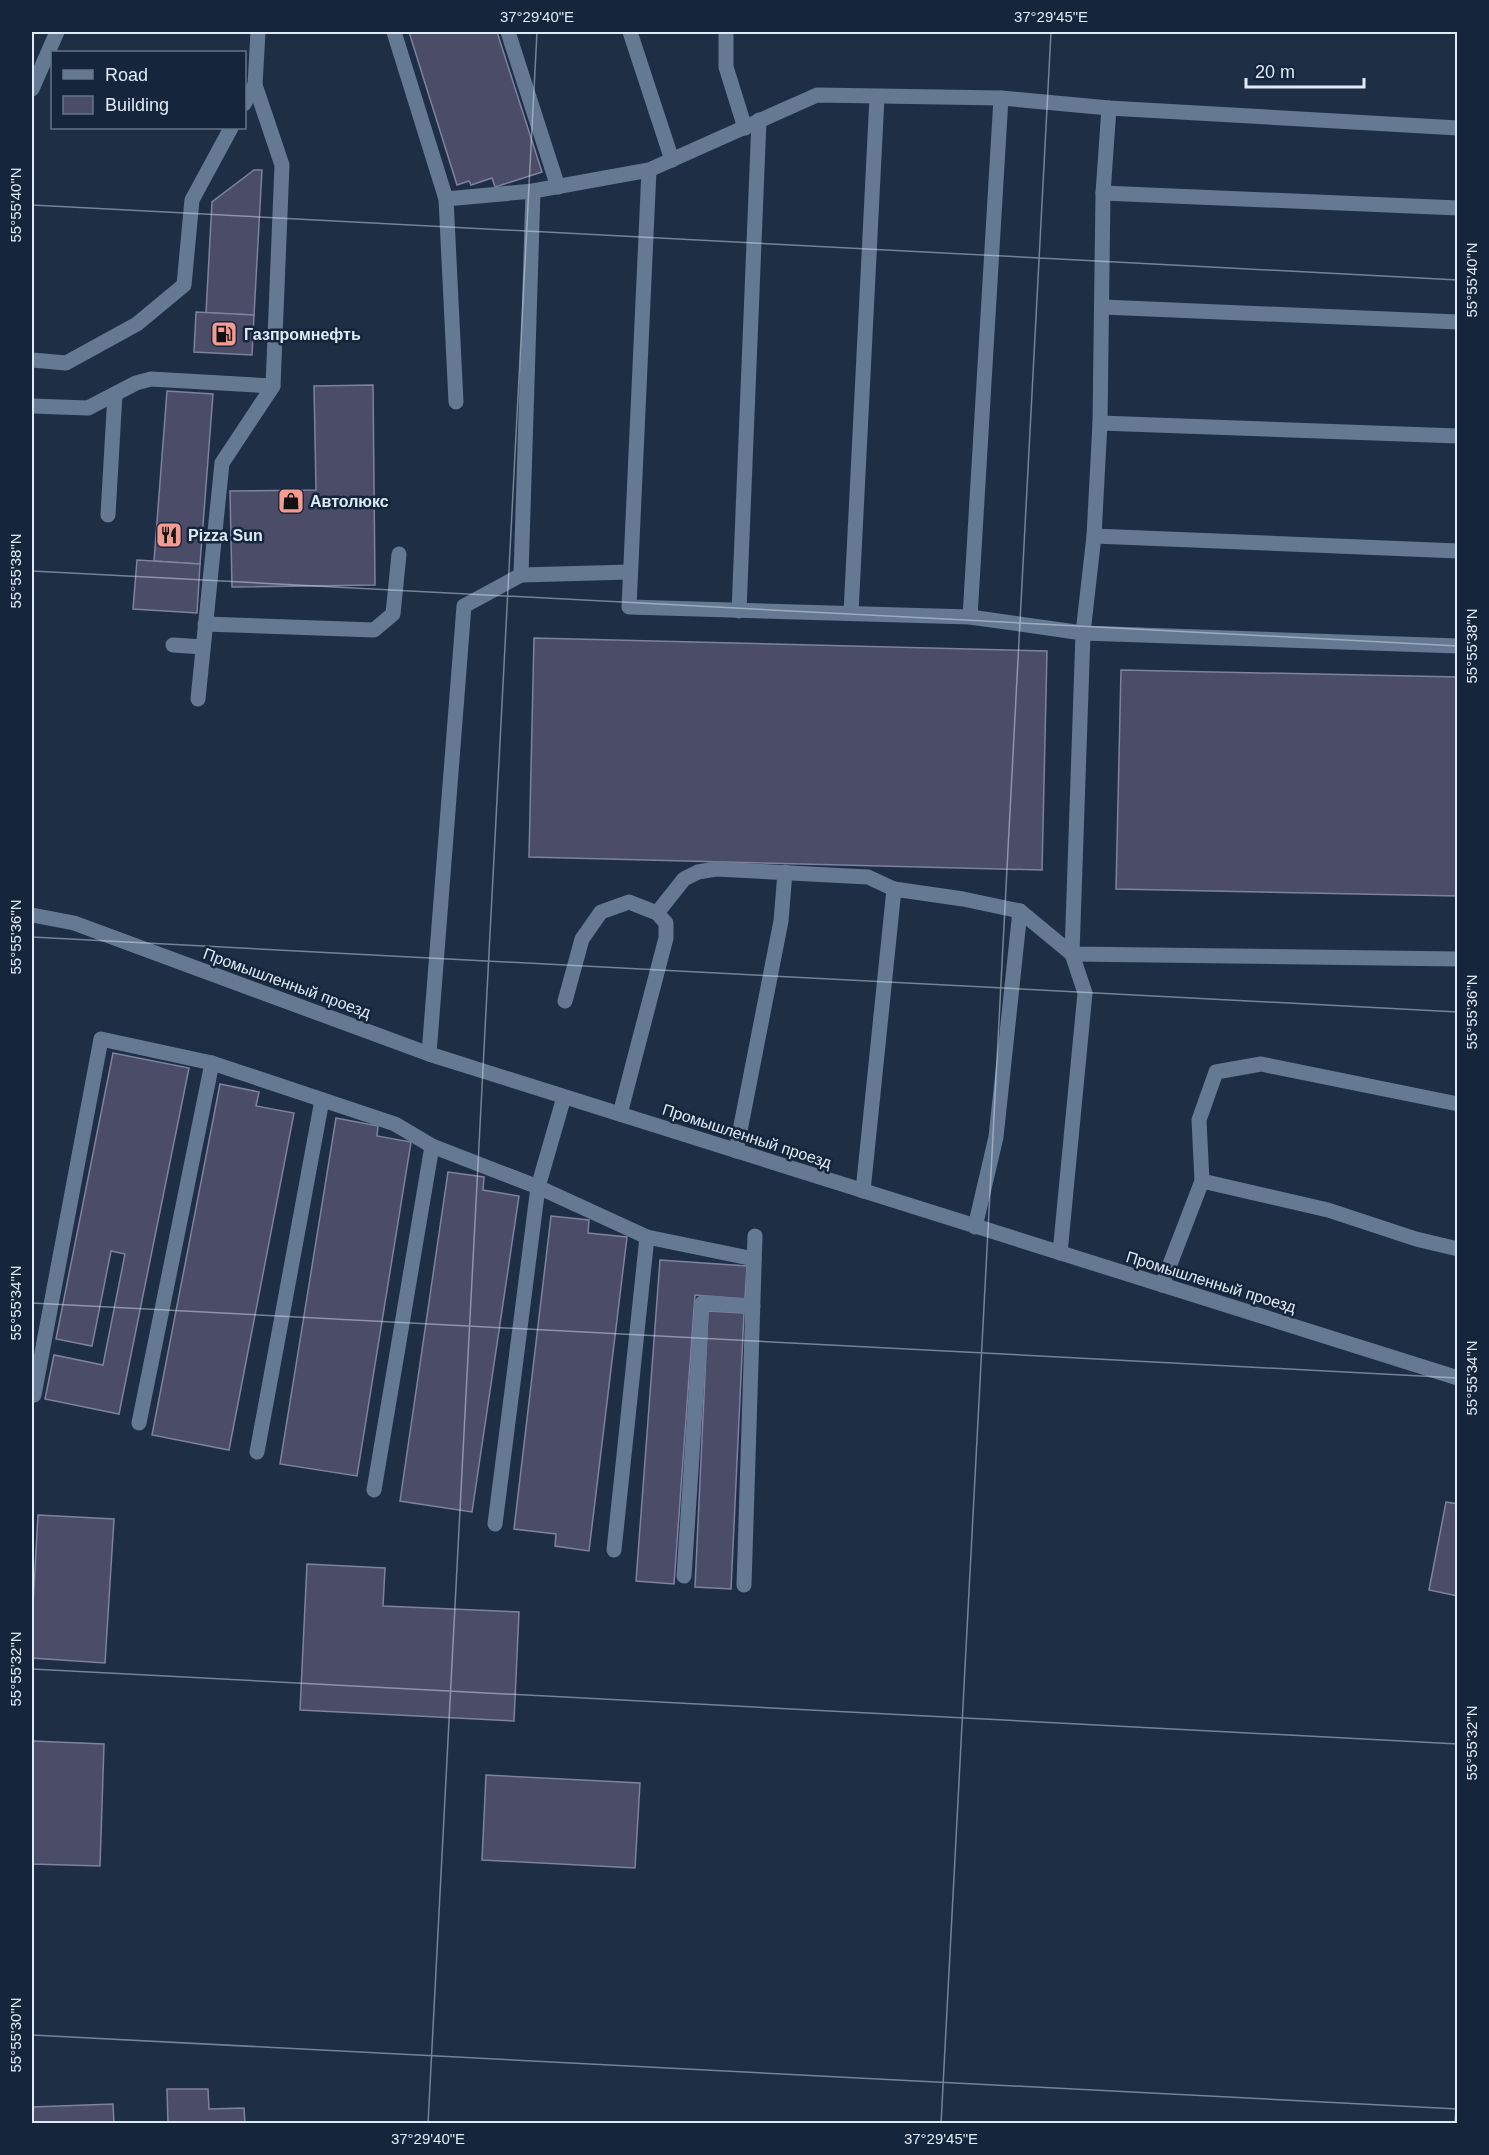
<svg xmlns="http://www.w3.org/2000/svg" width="1489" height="2155" viewBox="0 0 1489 2155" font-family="Helvetica,sans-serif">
<rect width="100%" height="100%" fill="#1e2f45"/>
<g fill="#4a4c68" stroke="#7f81a0" stroke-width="1.5">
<polygon points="409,32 497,32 542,172 495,187 492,178 471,185 469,181 457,185"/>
<polygon points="254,170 262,170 254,315 206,313 212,202"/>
<polygon points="196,312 254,315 252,355 194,352"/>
<polygon points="373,385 375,585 232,587 230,491 316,490 314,386"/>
<polygon points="167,391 213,394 200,564 154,561"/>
<polygon points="137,560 200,564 197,613 133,609"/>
<polygon points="534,638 1047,651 1042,870 529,857"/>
<polygon points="1121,670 1458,677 1458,896 1116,889"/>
<polygon points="113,1053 189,1068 119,1414 45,1399 54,1355 103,1365 125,1254 111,1251 92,1346 56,1339"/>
<polygon points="220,1084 259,1092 256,1106 294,1113 229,1450 152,1435"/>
<polygon points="336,1118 378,1126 377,1136 411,1142 357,1476 280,1464"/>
<polygon points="448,1172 484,1177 483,1190 519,1196 472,1512 400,1501"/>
<polygon points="551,1216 589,1220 588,1233 627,1237 589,1551 555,1546 556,1534 514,1529"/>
<polygon points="660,1260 747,1266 745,1299 695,1295 674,1584 636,1581"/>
<polygon points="708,1311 744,1313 731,1589 695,1587"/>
<polygon points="1446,1502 1458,1504 1458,1596 1429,1590"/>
<polygon points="38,1515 114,1519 105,1663 32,1658 32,1623"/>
<polygon points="307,1564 385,1568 383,1606 519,1612 514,1721 300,1710"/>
<polygon points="32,1741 104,1744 100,1866 32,1864"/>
<polygon points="486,1775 640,1783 635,1868 482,1860"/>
<polygon points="167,2089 208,2089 209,2109 244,2108 245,2124 168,2124"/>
<polygon points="113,2104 114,2124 32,2124 32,2107"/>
</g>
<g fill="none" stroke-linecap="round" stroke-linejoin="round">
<g stroke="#657993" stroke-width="15">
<polyline points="394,32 446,199 456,402"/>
<polyline points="508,32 558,187"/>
<polyline points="630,32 672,160"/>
<polyline points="726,32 726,67 745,128"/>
<polyline points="32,89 57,32"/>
<polyline points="244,104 255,85"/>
<polyline points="649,170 629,607 970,617 1083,633 1458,646"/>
<polyline points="1103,193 1458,208"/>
<polyline points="446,199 533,191 649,170 817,95 1001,98 1109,108 1458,128"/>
<polyline points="1103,307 1458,322"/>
<polyline points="32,360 66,363 137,324 184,285 192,200 231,128"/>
<polyline points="32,406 88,408 136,383 151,379 273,386"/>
<polyline points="1100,423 1458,436"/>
<polyline points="108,515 115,394"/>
<polyline points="1094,536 1458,551"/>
<polyline points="521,575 533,191"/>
<polyline points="739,611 759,120"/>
<polyline points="851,613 877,97"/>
<polyline points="970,617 1001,98"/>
<polyline points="205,624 374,630 393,614 399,554"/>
<polyline points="173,645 203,647"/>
<polyline points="198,699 222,463 273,386 282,165 255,85 258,32"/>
<polyline points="657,913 684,879 698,872 716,869 868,877 894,889"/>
<polyline points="32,915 74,923 429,1054 1458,1378"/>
<polyline points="565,1001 582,939 601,912 629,902 657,913 666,923 666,938 620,1114"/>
<polyline points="429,1054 464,606 521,575 630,572"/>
<polyline points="736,1151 781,921 785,872"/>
<polyline points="1202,1181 1328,1210 1416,1239 1458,1249"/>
<polyline points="863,1191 894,889 963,899 1020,911 1072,954 1458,959"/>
<polyline points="975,1227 996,1137 1020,911"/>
<polyline points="1060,1253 1085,993 1072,954 1083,633 1094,536 1100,423 1103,193 1109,108"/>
<polyline points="1162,1285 1202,1181 1199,1120 1216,1072 1261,1064 1458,1104"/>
<polyline points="34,1395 101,1039 212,1063 395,1124 432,1146 538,1187 647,1237 754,1259"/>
<polyline points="139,1423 212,1063"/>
<polyline points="257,1452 322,1100"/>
<polyline points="374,1490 432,1146"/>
<polyline points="495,1524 538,1187 564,1097"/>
<polyline points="614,1550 647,1237"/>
<polyline points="684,1576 702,1303 753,1306"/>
<polyline points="744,1585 755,1236"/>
</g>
</g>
<path fill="none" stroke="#e0ebf9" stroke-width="1.5" stroke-opacity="0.45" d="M32 205 1458 280M32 571 1458 646M32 937 1458 1012M32 1303 1458 1378M32 1669 1458 1744M32 2035 1458 2109M428 2124 537 32M941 2124 1051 32M1455 2124 1458 2071"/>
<defs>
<symbol id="fuel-square" viewBox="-11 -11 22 22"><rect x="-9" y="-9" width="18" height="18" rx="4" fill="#f59c92" stroke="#15253b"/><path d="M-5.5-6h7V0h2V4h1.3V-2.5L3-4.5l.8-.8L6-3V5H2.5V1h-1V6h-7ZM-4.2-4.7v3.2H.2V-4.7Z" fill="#111"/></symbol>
<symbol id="shop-square" viewBox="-11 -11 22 22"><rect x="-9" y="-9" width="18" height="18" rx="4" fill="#f59c92" stroke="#15253b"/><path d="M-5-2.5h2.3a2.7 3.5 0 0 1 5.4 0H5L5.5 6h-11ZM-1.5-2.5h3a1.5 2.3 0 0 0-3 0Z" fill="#111"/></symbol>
<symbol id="restaurant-square" viewBox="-11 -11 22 22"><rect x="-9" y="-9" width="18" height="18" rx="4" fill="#f59c92" stroke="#15253b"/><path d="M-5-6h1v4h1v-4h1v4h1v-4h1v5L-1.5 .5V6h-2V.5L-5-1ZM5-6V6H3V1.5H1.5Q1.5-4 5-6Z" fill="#111"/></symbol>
</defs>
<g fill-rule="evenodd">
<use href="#fuel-square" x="209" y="319" width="30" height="30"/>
<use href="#shop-square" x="276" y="486" width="30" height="30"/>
<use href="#restaurant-square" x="154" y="520" width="30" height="30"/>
</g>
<g text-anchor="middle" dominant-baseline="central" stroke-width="5" stroke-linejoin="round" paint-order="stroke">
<g font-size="16" font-weight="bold" fill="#e0ebf9" stroke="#15253b" text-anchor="start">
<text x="244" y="334">Газпромнефть</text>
<text x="310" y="501">Автолюкс</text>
<text x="188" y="535">Pizza Sun</text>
</g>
<g font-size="16" fill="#e0ebf9" stroke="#15253b">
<text transform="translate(287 983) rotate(20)">Промышленный проезд</text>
<text transform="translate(747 1136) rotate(18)">Промышленный проезд</text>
<text transform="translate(1211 1282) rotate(17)">Промышленный проезд</text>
</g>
</g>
<rect width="1489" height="2155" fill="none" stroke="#15253b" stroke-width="66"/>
<rect x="51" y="51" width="195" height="78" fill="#15253b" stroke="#667487" stroke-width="1.5"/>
<rect x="63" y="70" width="30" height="9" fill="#657993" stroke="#667487" stroke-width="1.5"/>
<text x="105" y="81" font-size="18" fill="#e0ebf9">Road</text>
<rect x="63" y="96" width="30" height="18" fill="#4a4c68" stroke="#667487" stroke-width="1.5"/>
<text x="105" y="111" font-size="18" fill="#e0ebf9">Building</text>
<path d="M1246 78v9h118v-9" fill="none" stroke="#e0ebf9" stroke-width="3"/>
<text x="1255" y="78" font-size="18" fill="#e0ebf9" stroke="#15253b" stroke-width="4.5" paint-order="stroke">20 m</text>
<rect x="33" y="33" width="1423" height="2089" fill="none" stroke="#e0ebf9" stroke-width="2"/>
<g font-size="15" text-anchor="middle" fill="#e0ebf9">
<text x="537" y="22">37°29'40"E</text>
<text x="1051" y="22">37°29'45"E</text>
<text transform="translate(16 205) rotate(-90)" y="5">55°55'40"N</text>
<text transform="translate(1472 280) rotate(-90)" y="5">55°55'40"N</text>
<text transform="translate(16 571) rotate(-90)" y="5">55°55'38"N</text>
<text transform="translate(1472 646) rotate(-90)" y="5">55°55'38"N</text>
<text transform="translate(16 937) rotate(-90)" y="5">55°55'36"N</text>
<text transform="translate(1472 1012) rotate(-90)" y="5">55°55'36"N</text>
<text transform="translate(16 1303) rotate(-90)" y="5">55°55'34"N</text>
<text transform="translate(1472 1378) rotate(-90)" y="5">55°55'34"N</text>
<text transform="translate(16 1669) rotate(-90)" y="5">55°55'32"N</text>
<text transform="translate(1472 1743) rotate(-90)" y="5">55°55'32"N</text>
<text transform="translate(16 2035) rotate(-90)" y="5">55°55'30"N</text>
<text x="428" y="2144">37°29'40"E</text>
<text x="941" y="2144">37°29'45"E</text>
</g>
</svg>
